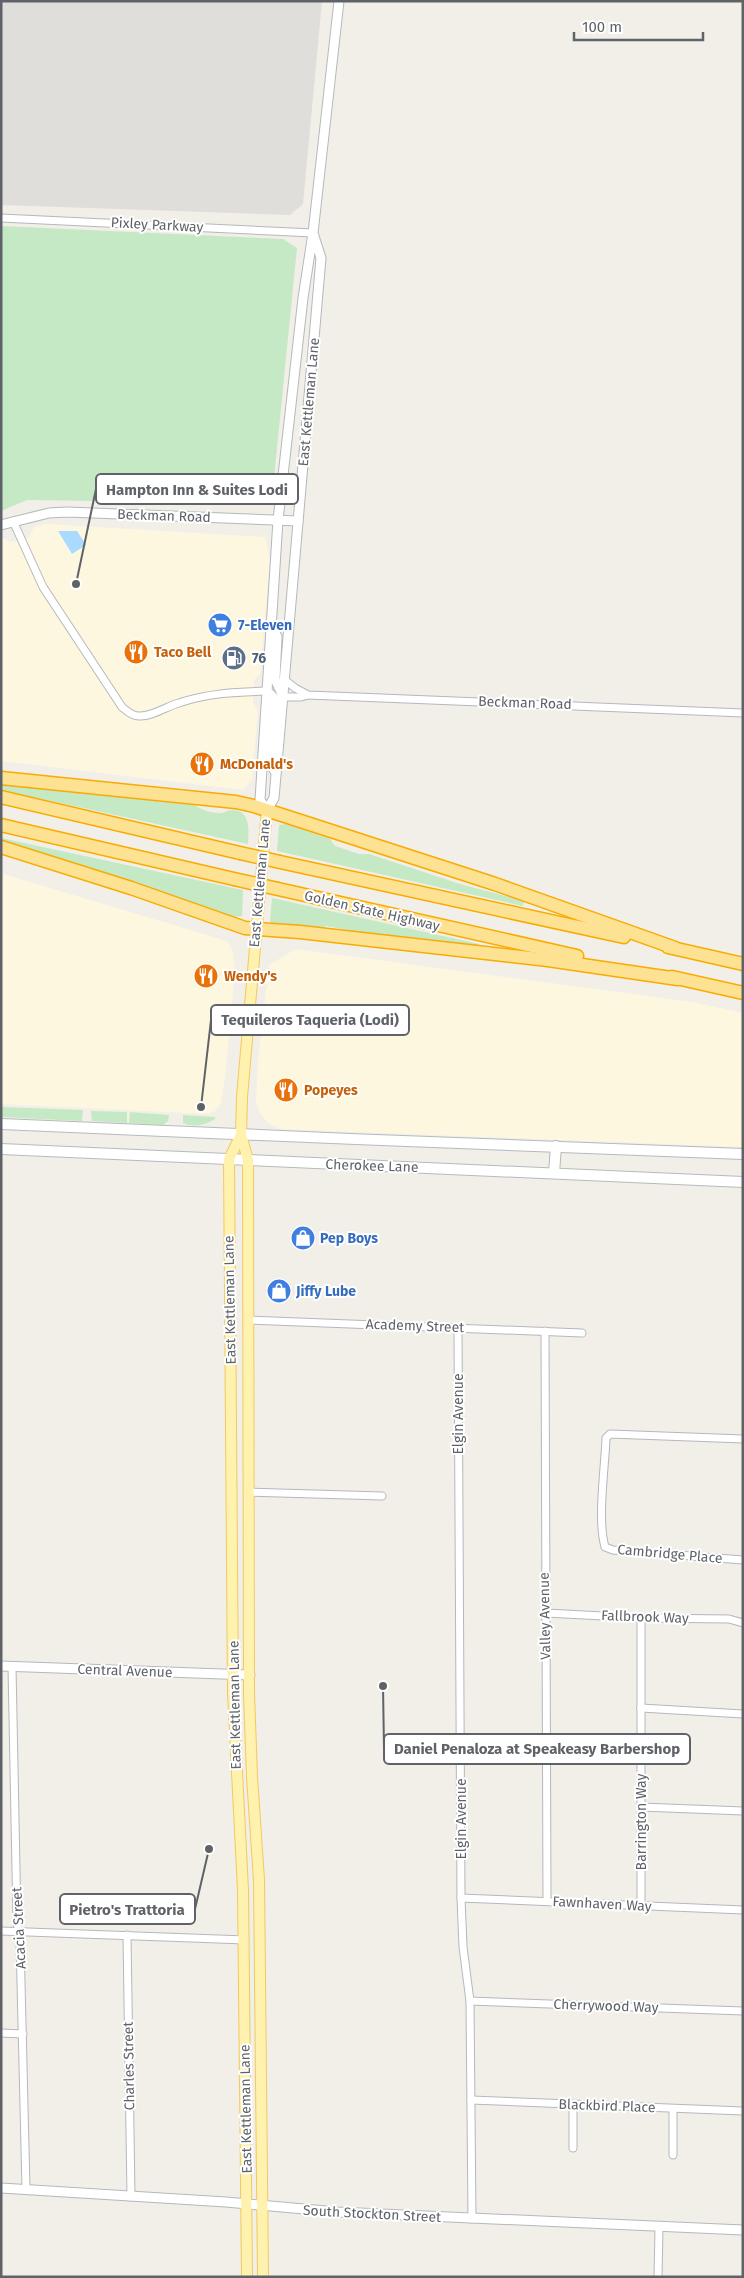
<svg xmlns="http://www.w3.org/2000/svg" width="744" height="2278" viewBox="0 0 744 2278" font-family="'Fira Sans',sans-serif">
<rect width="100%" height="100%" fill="#f1efe8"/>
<g fill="#fef7e0">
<polygon points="46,524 265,537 270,560 260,674 254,680 253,703 258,711 252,780 243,790 1,761 1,537 10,542 29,538 34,527"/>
<polygon points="3,874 227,941 233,951 235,972 225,1076 221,1103 215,1111 209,1114 1,1104 1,894"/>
<polygon points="296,949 692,1002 743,1013 743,1147 280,1129 268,1123 261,1114 256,1104 258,1060 269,965"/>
</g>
<polygon fill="#e0deda" points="1,1 322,1 303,204 290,215 1,205"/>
<g fill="#c5e8c5">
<polygon points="1,226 283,239 297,248 273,488 259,503 27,500 1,511"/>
<path d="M1 784 194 805C202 810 210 813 220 813 224 814 227 810 231 810 251 809 249 831 248 844L1 790Z"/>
<polygon points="285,824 330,839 335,846 359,854 369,854 460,884 524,901 523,906 277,851 279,825"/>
<polygon points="1,838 243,890 242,916 234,917 226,916 1,845"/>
<polygon points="272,898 479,944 479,950 357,935 353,931 326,926 318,930 272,924 270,920"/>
<polygon points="1,1107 83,1110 82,1121 1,1117"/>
<polygon points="91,1111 127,1112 127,1123 92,1121"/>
<polygon points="130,1112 169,1115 168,1121 163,1125 129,1123"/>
<path d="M183 1115 214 1117 216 1118C207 1125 194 1128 183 1123Z"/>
</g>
<polygon fill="#aadaff" points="58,531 77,531 86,545 72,554"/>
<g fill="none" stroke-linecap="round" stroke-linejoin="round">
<defs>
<g id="minor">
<polyline points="1,218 313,233"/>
<path d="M13 521 43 587 122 707C127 711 132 716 139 716 152 717 167 706 179 703 208 693 237 692 267 691"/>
<polyline points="285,680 295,688 308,695 743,713"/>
<polyline points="283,697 301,697 308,695"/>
<polyline points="249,1320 582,1333"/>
<polyline points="458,1328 461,1898 463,1947 470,2001 472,2219"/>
<polyline points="545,1331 547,1901"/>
<path d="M743 1439 610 1434 606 1438C605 1469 597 1519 605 1547L613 1550 743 1560"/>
<polyline points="248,1492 382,1496"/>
<polyline points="546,1613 641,1618 729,1619 743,1623"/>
<polyline points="641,1618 641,1905"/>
<polyline points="12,1666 17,1921 20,1941 26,2189"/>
<polyline points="641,1708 743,1714"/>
<polyline points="460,1746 546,1749"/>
<polyline points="641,1807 743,1811"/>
<polyline points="461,1898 743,1910"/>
<polyline points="1,1931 245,1940"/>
<polyline points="127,1935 131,2197"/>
<polyline points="470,2001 743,2011"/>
<polyline points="1,2033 23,2034"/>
<polyline points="471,2100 743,2111"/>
<polyline points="573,2105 573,2148"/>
<polyline points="673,2109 673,2155"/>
<polyline points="658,2277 659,2227"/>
</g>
<g id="tertiary">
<polyline points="313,233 321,258 274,798 267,810 260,800 278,520 303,298 313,233 339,1"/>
<polyline points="1,525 49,513 67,512 298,521"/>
<polyline points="273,627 277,637 275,679 283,696"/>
<polyline points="267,691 275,699 270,763 276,773"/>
<polyline points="1,1666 250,1675"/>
<polyline points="1,2188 226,2202 337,2212 743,2230"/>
</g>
<g id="secondary">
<path d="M1 1124C248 1136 496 1144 743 1154"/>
<polyline points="1,1149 743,1182"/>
<polyline points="554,1173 556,1146"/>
</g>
<g id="primary">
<polyline points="241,1135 229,1159 233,1693 243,1890 247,2277"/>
<polyline points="263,2277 259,1880 252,1777 249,1693 248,1160 241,1135 242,1097 267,810"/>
</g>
<g id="motorway">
<polyline points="1,778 236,802 254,806 495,884 675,948"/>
<polyline points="1,797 240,853"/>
<polyline points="1,825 234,879"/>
<polyline points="1,847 131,888 245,928 300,932 548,960 678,979"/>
<polyline points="280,862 624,937"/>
<polyline points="278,889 577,956"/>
<polyline points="668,947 743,964"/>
<polyline points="672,977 743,993"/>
</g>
</defs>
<use href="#minor" stroke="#b5b8bc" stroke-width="9"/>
<use href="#tertiary" stroke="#b5b8bc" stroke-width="11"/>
<use href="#secondary" stroke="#b6babf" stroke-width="12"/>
<use href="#primary" stroke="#f2c960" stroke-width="12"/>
<use href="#motorway" stroke="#f9ab00" stroke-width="15"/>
<use href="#minor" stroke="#fff" stroke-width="7"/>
<use href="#tertiary" stroke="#fff" stroke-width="9"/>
<use href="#secondary" stroke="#fff" stroke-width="10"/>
<use href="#primary" stroke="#fff2af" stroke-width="10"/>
<use href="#motorway" stroke="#fde293" stroke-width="12"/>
<defs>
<g id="motorway-bridge">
<polyline points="240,853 280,862"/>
<polyline points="234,879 278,889"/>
</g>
</defs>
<use href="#motorway-bridge" stroke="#f9ab00" stroke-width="15" stroke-linecap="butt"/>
<use href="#motorway-bridge" stroke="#fde293" stroke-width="12"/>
</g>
<defs>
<symbol id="supermarket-disc" viewBox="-11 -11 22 22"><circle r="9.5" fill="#3f7fe0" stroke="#fff"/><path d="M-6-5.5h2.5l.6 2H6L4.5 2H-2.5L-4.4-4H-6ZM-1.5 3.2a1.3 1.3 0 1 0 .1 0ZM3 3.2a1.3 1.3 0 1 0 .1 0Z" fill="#fff"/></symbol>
<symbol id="restaurant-disc" viewBox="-11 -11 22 22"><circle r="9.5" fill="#e8710a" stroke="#fff"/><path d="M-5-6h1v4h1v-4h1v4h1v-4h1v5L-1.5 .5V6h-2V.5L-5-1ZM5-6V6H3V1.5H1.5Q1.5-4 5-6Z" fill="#fff"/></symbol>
<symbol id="fuel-disc" viewBox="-11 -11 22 22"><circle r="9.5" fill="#5c6f8a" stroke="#fff"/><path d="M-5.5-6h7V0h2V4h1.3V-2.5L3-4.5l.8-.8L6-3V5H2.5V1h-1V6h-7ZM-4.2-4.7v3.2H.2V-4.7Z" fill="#fff"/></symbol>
<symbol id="shop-disc" viewBox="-11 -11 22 22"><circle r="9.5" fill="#3f7fe0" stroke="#fff"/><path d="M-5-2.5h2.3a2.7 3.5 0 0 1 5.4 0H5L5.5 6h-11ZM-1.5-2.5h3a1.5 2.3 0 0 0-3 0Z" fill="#fff"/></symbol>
</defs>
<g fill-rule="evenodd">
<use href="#supermarket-disc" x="206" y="611" width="28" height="28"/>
<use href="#restaurant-disc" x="122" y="638" width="28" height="28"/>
<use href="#fuel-disc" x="220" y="644" width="28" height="28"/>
<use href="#restaurant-disc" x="188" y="750" width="28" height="28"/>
<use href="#restaurant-disc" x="192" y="962" width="28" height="28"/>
<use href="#restaurant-disc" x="272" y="1076" width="28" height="28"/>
<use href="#shop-disc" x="289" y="1224" width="28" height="28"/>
<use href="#shop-disc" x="265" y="1277" width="28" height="28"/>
</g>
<g text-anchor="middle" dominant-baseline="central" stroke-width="4" stroke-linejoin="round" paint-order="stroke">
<g font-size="14" fill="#5f6368" stroke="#fff">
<text transform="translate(157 225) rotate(3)">Pixley Parkway</text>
<text transform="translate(309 402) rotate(-85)">East Kettleman Lane</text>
<text transform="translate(164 516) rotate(2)">Beckman Road</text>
<text transform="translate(525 703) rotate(2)">Beckman Road</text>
<text transform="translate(260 883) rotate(-85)">East Kettleman Lane</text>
<text transform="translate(372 911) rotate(13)">Golden State Highway</text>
<text transform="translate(372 1166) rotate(2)">Cherokee Lane</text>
<text transform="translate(230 1300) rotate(-91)">East Kettleman Lane</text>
<text transform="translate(415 1326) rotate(2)">Academy Street</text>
<text transform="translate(458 1414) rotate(-90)">Elgin Avenue</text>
<text transform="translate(670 1554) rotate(5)">Cambridge Place</text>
<text transform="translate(545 1616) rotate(-91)">Valley Avenue</text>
<text transform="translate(645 1617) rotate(2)">Fallbrook Way</text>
<text transform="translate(125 1671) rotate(2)">Central Avenue</text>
<text transform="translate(235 1705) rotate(-91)">East Kettleman Lane</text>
<text transform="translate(461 1819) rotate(-90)">Elgin Avenue</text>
<text transform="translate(641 1822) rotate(-90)">Barrington Way</text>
<text transform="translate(602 1904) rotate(3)">Fawnhaven Way</text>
<text transform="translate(19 1928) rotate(-93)">Acacia Street</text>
<text transform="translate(606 2006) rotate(2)">Cherrywood Way</text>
<text transform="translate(129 2066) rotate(-91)">Charles Street</text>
<text transform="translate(607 2106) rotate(2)">Blackbird Place</text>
<text transform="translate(246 2109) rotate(-91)">East Kettleman Lane</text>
<text transform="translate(372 2214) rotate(3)">South Stockton Street</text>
</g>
<g font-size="14" font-weight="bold" fill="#366cbe" stroke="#fff" text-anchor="start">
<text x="238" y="625">7-Eleven</text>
<text x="320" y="1238">Pep Boys</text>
<text x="296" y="1291">Jiffy Lube</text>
</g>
<g font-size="14" font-weight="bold" fill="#c56008" stroke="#fff" text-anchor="start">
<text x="154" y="652">Taco Bell</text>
<text x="220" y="764">McDonald's</text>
<text x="224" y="976">Wendy's</text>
<text x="304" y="1090">Popeyes</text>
</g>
<g font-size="14" font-weight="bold" fill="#4e5e75" stroke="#fff" text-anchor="start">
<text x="252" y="658">76</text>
</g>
</g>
<path fill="none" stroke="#5f6368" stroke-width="2" d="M76 584L96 489M201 1107L211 1020M383 1686L384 1749M209 1849L195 1909"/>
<g fill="#5f6368" stroke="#fff" stroke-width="2">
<circle cx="76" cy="584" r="5"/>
<circle cx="201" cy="1107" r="5"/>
<circle cx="383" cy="1686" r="5"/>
<circle cx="209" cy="1849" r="5"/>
</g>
<g fill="#fff" stroke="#5f6368" stroke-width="2">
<rect x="96" y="474" width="202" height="30" rx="5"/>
<rect x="211" y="1005" width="198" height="30" rx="5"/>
<rect x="384" y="1734" width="306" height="30" rx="5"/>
<rect x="60" y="1894" width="135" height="30" rx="5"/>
</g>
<g font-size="15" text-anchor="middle" font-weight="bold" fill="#5f6368">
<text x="197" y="495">Hampton Inn &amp; Suites Lodi</text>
<text x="310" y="1025">Tequileros Taqueria (Lodi)</text>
<text x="537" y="1754">Daniel Penaloza at Speakeasy Barbershop</text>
<text x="127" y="1915">Pietro's Trattoria</text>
</g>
<rect width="744" height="2278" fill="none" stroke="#5f6368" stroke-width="5"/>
<path d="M574 32v8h129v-8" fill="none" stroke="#5f6368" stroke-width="2.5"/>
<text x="582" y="32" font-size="15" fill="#5f6368" stroke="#ffffff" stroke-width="4" paint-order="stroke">100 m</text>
</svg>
